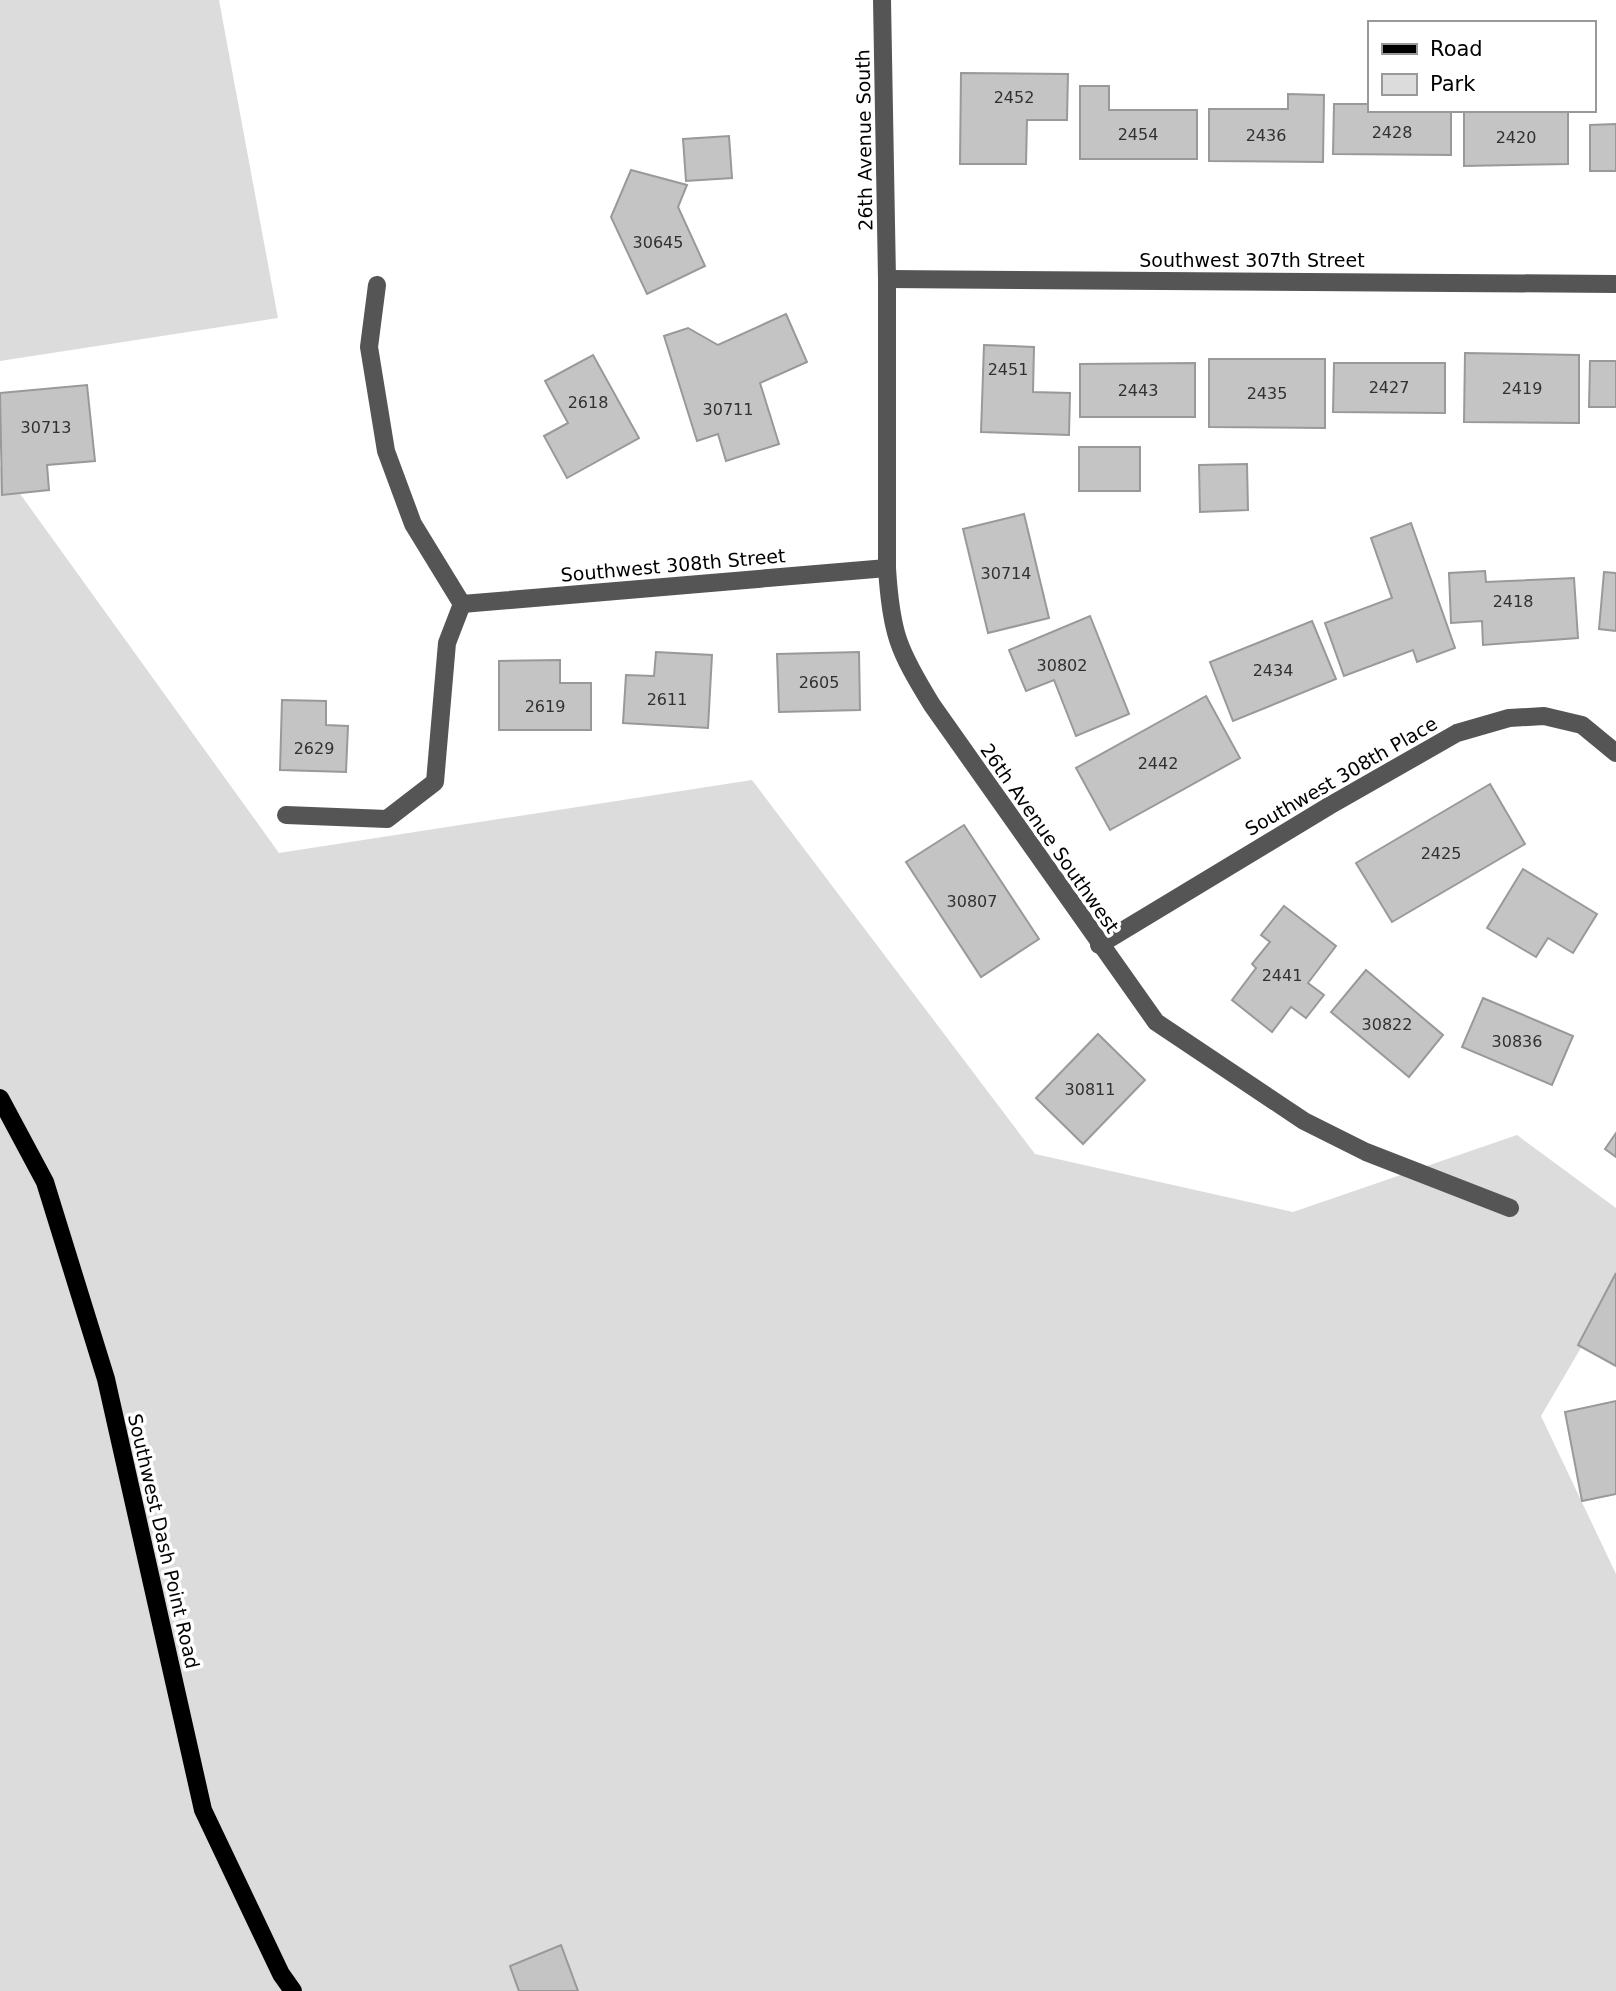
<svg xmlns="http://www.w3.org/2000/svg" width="1616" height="1991" viewBox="0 0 1616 1991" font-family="'DejaVu Sans',sans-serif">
<rect width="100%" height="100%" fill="#fff"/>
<g fill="#dcdcdc">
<polygon points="0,0 219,0 278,318 0,361"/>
<polygon points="0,466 279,853 752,780 1035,1154 1293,1212 1517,1135 1616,1208 1616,1288 1541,1416 1616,1574 1616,1991 0,1991"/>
</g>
<g fill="#c4c4c4" stroke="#999" stroke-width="2">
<polygon points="961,73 1068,74 1067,120 1027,120 1026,164 960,164"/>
<polygon points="1080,86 1109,86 1109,110 1197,110 1197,159 1080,159"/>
<polygon points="1288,94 1324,95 1323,162 1209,161 1209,109 1288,109"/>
<polygon points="1334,104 1369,104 1369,110 1451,110 1451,155 1333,154"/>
<polygon points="1464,110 1568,110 1568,164 1464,166"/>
<polygon points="1616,124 1616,171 1590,171 1590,125"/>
<polygon points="729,136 732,178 686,181 683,139"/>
<polygon points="631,170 687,185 678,207 705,266 647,294 611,217"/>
<polygon points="786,314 807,362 760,383 779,444 726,461 718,434 697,441 664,336 688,328 718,345"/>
<polygon points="984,345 1034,347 1033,392 1070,393 1069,435 981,432"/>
<polygon points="1465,353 1579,355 1579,423 1464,422"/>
<polygon points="593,355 639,438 567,478 544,436 568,423 545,381"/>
<polygon points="1209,359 1325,359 1325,428 1209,427"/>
<polygon points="1590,361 1616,361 1616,407 1589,407"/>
<polygon points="1195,363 1195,417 1080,417 1080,364"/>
<polygon points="1334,363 1445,363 1445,413 1333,412"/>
<polygon points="87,385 95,461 47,465 49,490 2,495 0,393"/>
<rect x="1079" y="447" width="61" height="44"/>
<polygon points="1247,464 1248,510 1200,512 1199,465"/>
<polygon points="1024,514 1049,618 988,633 963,529"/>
<polygon points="1411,523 1455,648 1417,662 1413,650 1344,676 1325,623 1392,598 1371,538"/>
<polygon points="1485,571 1486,582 1574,578 1578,638 1483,645 1482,621 1451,623 1449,573"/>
<polygon points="1604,572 1616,573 1616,631 1599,629"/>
<polygon points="1090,616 1129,714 1076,736 1054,680 1026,691 1009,650"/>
<polygon points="1312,621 1336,679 1233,721 1210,662"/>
<polygon points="656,652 712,655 708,728 623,723 626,675 654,676"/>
<polygon points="859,652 860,710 779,712 777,654"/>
<polygon points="560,660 560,683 591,683 591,730 499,730 499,661"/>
<polygon points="1206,696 1240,758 1110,830 1076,768"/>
<polygon points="282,700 326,701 326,725 348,726 346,772 280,770"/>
<polygon points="1490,784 1525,844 1392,922 1356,863"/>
<polygon points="964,825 1039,939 981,977 906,862"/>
<polygon points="1523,869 1597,914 1573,953 1548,938 1536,957 1487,928"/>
<polygon points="1284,906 1336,946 1308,983 1324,995 1306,1018 1291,1007 1272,1032 1232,1000 1256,968 1252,964 1270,942 1261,935"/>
<polygon points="1366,970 1443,1035 1409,1077 1331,1012"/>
<polygon points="1483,998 1573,1036 1552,1085 1462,1047"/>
<polygon points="1098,1034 1145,1080 1083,1144 1036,1098"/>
<polygon points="1616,1133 1616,1157 1605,1149"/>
<polygon points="1616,1273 1616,1366 1578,1345"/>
<polygon points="1616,1401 1616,1494 1582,1501 1565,1412"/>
<polygon points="561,1945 578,1991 519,1991 510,1966"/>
</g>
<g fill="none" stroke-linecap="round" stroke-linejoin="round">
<defs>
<polyline id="major" points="0,1098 45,1182 106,1379 203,1810 281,1974 293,1991"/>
</defs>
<use href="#major" stroke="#dbdbdb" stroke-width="21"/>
<g stroke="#555" stroke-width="18">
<path d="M882 0 887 279V568C891 633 898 650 932 705L1156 1022 1304 1121 1366 1152 1510 1208"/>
<polyline points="887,279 1616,284"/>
<polyline points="377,285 369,347 386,451 413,524 462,604"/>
<polyline points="462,604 887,568"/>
<polyline points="286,815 387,819 435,782 447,643 462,604"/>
<polyline points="1099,945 1329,806 1457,733 1509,718 1544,716 1582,725 1616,753"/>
</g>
<use href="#major" stroke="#000" stroke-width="18"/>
</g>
<g text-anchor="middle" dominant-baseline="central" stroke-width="7" stroke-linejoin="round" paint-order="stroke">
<g font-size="16" fill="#313131">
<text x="1014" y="97">2452</text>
<text x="1392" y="132">2428</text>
<text x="1138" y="134">2454</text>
<text x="1266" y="135">2436</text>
<text x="1516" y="137">2420</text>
<text x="658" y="242">30645</text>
<text x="1008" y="369">2451</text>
<text x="1389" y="387">2427</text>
<text x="1522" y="388">2419</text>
<text x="1138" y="390">2443</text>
<text x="1267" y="393">2435</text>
<text x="588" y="402">2618</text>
<text x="728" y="409">30711</text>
<text x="46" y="427">30713</text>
<text x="1006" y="573">30714</text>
<text x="1513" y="601">2418</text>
<text x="1062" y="665">30802</text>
<text x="1273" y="670">2434</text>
<text x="819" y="682">2605</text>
<text x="667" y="699">2611</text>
<text x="545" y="706">2619</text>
<text x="314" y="748">2629</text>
<text x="1158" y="763">2442</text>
<text x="1441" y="853">2425</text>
<text x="972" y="901">30807</text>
<text x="1282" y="975">2441</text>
<text x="1387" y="1024">30822</text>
<text x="1517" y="1041">30836</text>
<text x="1090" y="1089">30811</text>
</g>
<g font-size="19" fill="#000" stroke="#fff">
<text transform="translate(864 140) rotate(-91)">26th Avenue South</text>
<text x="1252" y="260">Southwest 307th Street</text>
<text transform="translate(673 565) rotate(-5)">Southwest 308th Street</text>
<text transform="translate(1341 776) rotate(-30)">Southwest 308th Place</text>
<text transform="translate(1050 838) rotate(55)">26th Avenue Southwest</text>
<text transform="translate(164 1541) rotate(77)">Southwest Dash Point Road</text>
</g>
</g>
<rect x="1368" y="21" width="228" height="91" fill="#ffffff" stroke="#999999" stroke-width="2"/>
<rect x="1382" y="44" width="35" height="10" fill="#000000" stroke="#999999" stroke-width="2"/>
<text x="1430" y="56" font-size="21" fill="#000000">Road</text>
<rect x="1382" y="74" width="35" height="21" fill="#dcdcdc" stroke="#999999" stroke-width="2"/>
<text x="1430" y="91" font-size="21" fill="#000000">Park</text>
</svg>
